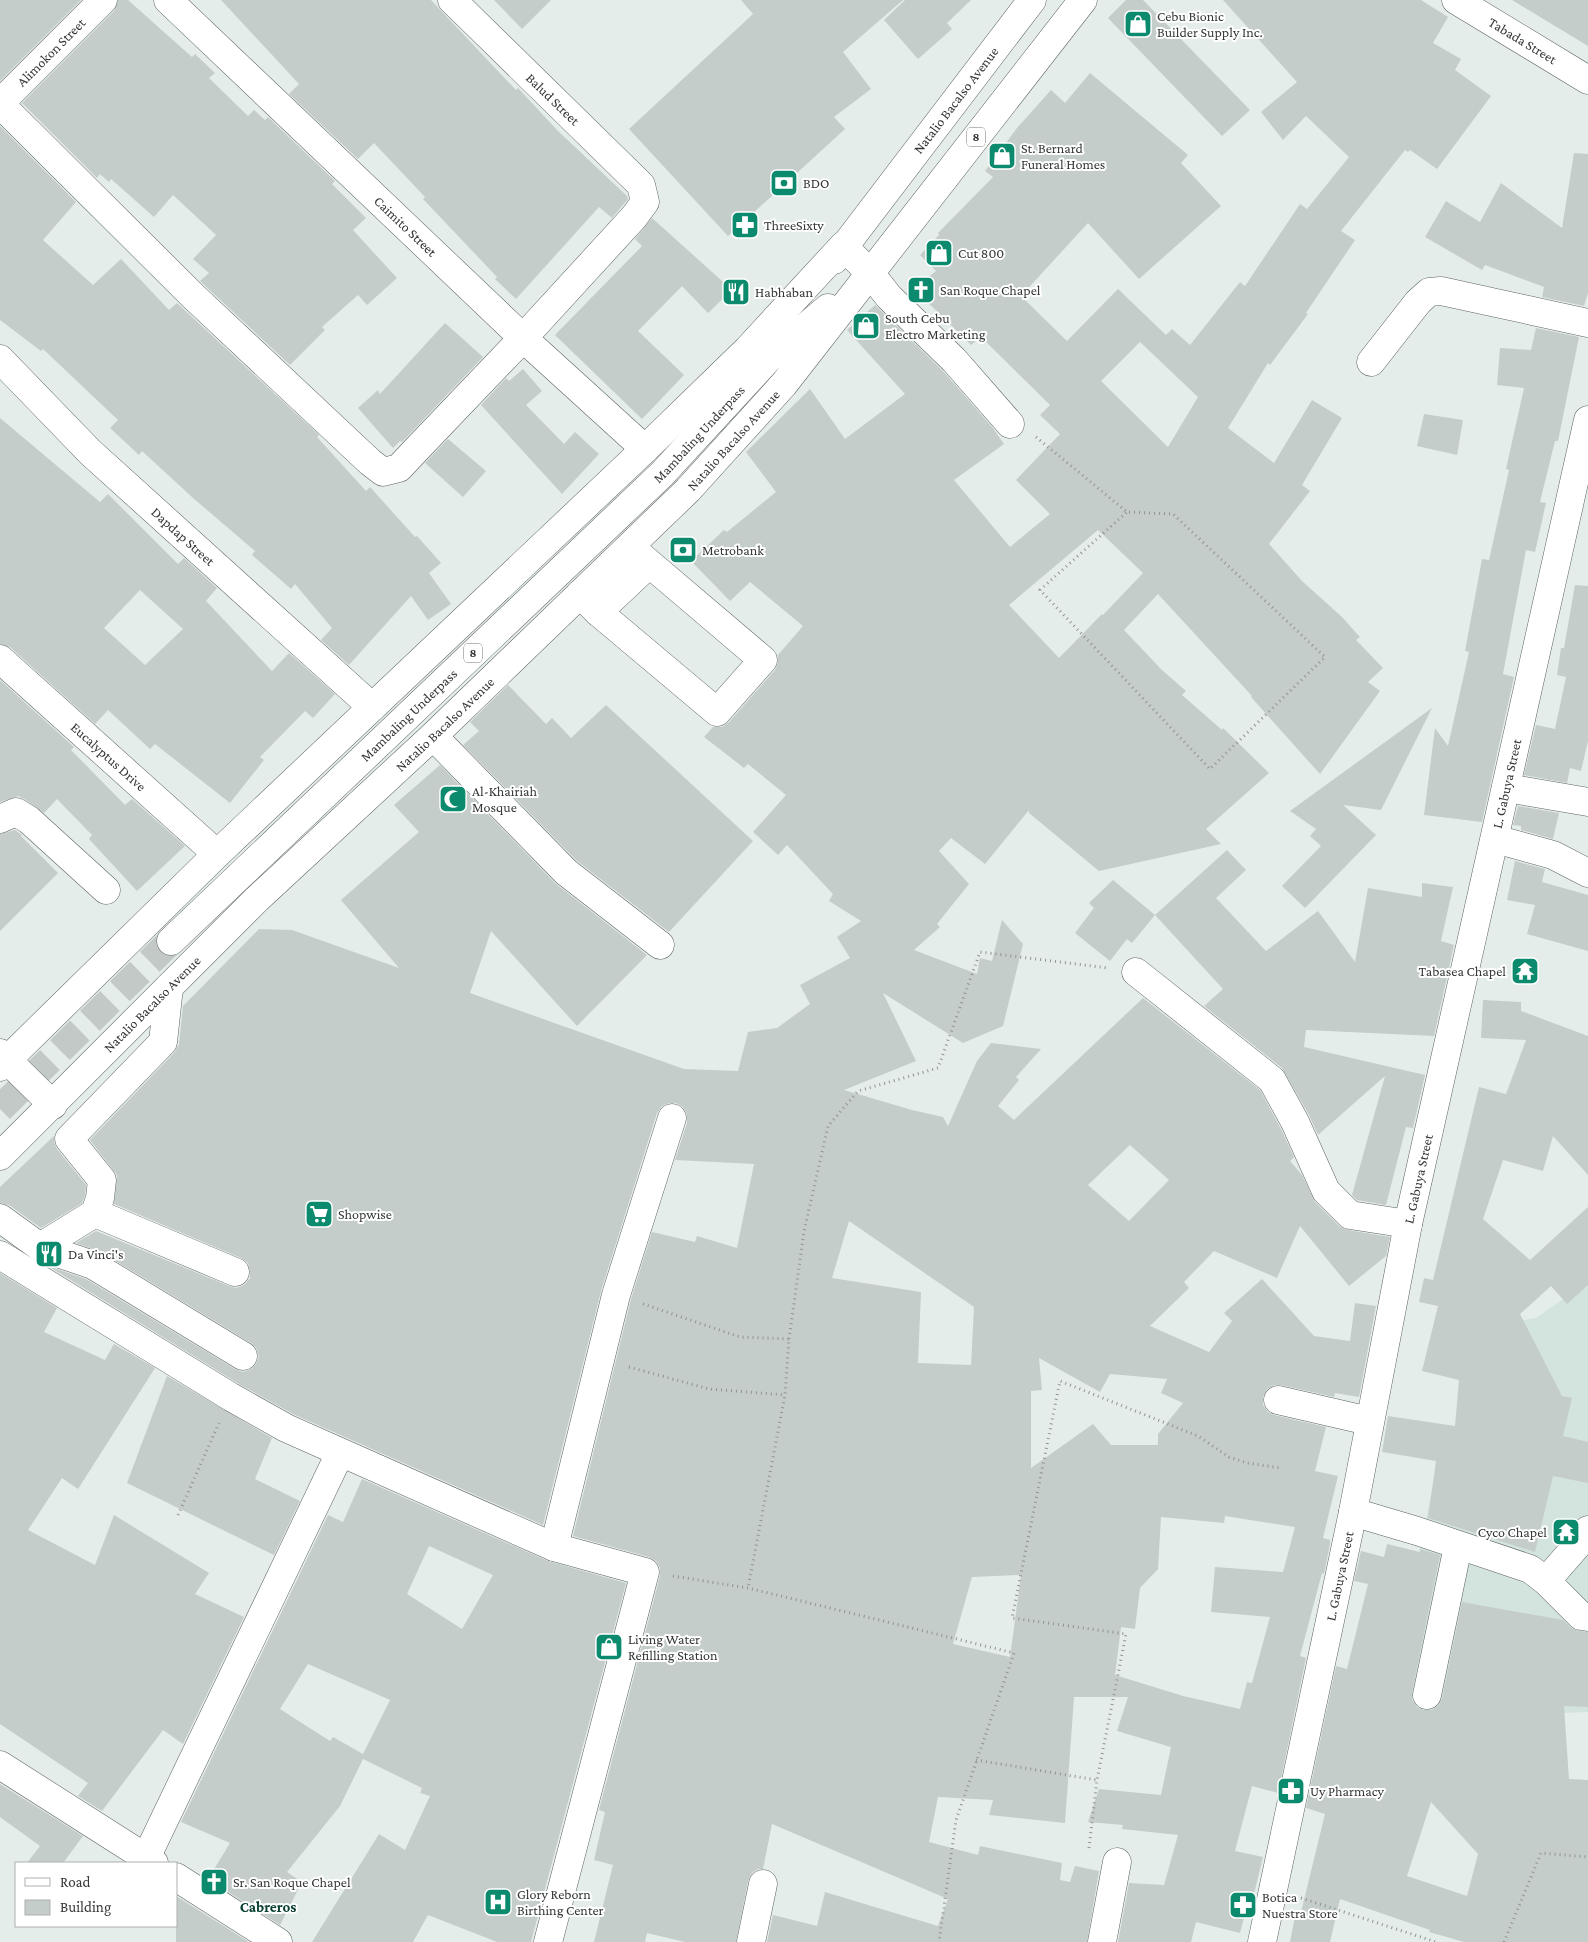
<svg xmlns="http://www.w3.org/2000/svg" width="1588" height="1942" viewBox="0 0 1588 1942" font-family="'Crimson Pro',serif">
<rect width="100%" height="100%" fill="#e5edea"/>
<polygon fill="#d3e3dd" points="1588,1282 1588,1712 1385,1720 1439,1456 1532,1402 1489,1326 1536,1318"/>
<g fill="#c5cdca" fill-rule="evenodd">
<polygon points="0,0 81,0 0,81"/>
<polygon points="118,0 128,0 192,57 195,54 215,73 209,78 248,116 254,110 265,120 268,117 335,181 332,184 366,218 353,230 397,278 367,305 358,295 322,327 325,330 290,365 200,281 209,273 193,259 216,235 173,195 154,217 111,179 109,182 100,174 97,178 22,103 114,11"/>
<polygon points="221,0 431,0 516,90 518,88 558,131 627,196 628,199 612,218 599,207 516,299 495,279 497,277 423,199 425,197 374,143 358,159 289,94 299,84"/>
<polygon points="494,0 551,0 522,29"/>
<polygon points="741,0 903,0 843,52 871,89 834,117 845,129 728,236 629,129 753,14"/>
<polygon points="905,0 971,0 947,23 952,29 918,59 884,20"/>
<polygon points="1126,0 1143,0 1250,110 1222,136 1108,18"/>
<path d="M1223 0H1421L1448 17 1433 43 1461 59 1455 70 1491 96 1437 169 1410 150 1408 152 1405 150 1341 231 1355 240 1306 313 1308 314 1270 365 1268 363 1228 428 1274 463 1312 400 1342 418 1302 485 1310 491 1269 544 1302 581 1342 617 1360 637 1356 640 1383 668 1368 682 1380 691 1320 774 1251 697 1252 696 1158 594 1124 630 1162 670 1186 691 1182 695 1222 730 1223 728 1269 773 1206 829 1221 844 1099 871 1029 813V810L985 864 951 838 939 851 969 884 937 924 940 927 914 950 977 974 980 958 992 961 1002 920 1023 944 1003 1026 963 1043 883 993 916 1061 844 1090 912 1110 943 1117 948 1126 977 1061 991 1043 1041 1049 1016 1077 1019 1080 998 1106 1014 1120 1143 998 1260 1090 1281 1129 1294 1157 1290 1161 1302 1175 1315 1202 1339 1226 1348 1230 1390 1237 1386 1256 1349 1286 1300 1226 1277 1278 1214 1251 1184 1282 1189 1288 1150 1326 1209 1352 1232 1321 1224 1313 1262 1279 1314 1336 1350 1341 1355 1303 1376 1306 1359 1397 1335 1393 1334 1397 1281 1385H1274L1267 1389 1263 1397V1405L1268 1412 1274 1415 1326 1427 1315 1471 1338 1476 1323 1538 1330 1540V1544L1324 1574 1322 1573 1300 1656 1306 1658 1278 1793 1252 1786 1235 1851 1263 1857 1254 1894H1250L1240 1933 1196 1922 1191 1942H1118L1129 1883 1164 1885 1178 1835 1122 1829 1123 1825 1088 1822 1099 1789 1161 1795 1171 1747 1117 1731 1128 1697H1074L1065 1823 989 1815 993 1800 938 1797 929 1842 978 1855 980 1846 1062 1863 1060 1880 1070 1882 1075 1866 1099 1871 1087 1942H767L773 1915 817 1926 825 1892 938 1926 948 1899 772 1824 763 1869H758L752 1873 748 1881 736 1942H685L647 1933 645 1942H594L613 1865 594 1860 605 1812 599 1810 660 1576V1568L656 1561 649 1557 573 1536 631 1299 652 1232 695 1242 697 1236 737 1248 754 1164 675 1160 687 1123V1114L683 1107 676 1103H669L662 1106 657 1113 601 1291 543 1525 293 1414 239 1384 48 1266 86 1279 235 1369 243 1372 251 1369 256 1364 259 1356 256 1348 251 1343 101 1252 76 1243 96 1231 229 1286 236 1288 244 1285 250 1278V1271L248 1263 241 1258 114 1204 117 1175 90 1140 174 1053 179 1044 183 1006 259 929 292 930 399 968 341 900 419 832 394 805 440 765 555 883 647 955 577 1026 491 931 470 993 684 1069 738 1071 748 1032 777 1028 810 1004 800 985 850 958 837 937 861 921 829 901 833 894 787 845 778 855 753 832 786 795 748 764 744 768 704 737 713 727H722L729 722 775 670 778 663V655L803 626 750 582 730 601 691 561 724 530 727 532 776 492 746 452 810 389 845 439 905 394 847 330 875 305 943 371 993 428 1004 444 954 480 1010 547 1050 514 1016 480 1060 434 1040 415 1050 405 981 337 971 345 914 289 936 271 920 255 939 235 938 233 993 177 985 171 1017 128 1051 90 1065 103 1090 73 1188 155 1181 163 1221 206 1139 279 1088 223 1021 296 1067 341 1118 289 1166 335 1172 329 1190 345 1240 282 1245 286 1300 204 1307 209 1349 157 1306 116 1283 140 1261 112 1297 82ZM1140 342 1198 397 1168 447 1101 381ZM1098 530 1143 573 1103 615 1102 614 1059 658 1009 605ZM1130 1145 1169 1180 1129 1221 1088 1185ZM849 1221 974 1307 971 1365 918 1363 921 1292 832 1278ZM1039 1358 1100 1392 1110 1374 1167 1379 1161 1393 1183 1403 1158 1434V1445H1111L1093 1424 1031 1468V1391L1042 1390ZM1225 1516 1295 1527 1283 1572 1215 1567 1211 1612 1270 1617 1252 1683 1247 1682 1240 1709 1183 1696 1115 1675 1121 1627 1135 1629 1140 1588 1158 1569 1161 1517 1224 1523ZM1021 1575 1010 1657 953 1644 972 1577Z"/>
<polygon points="1512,0 1588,0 1588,46"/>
<polygon points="0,126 76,202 43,240 93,285 121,259 169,310 177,303 319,435 317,437 366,491 370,487 415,537 417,536 441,563 429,573 451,604 428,620 411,596 349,665 321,640 332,628 295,584 291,589 252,555 255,551 193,498 142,451 139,455 110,428 118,420 43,349 41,351 0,320"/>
<polygon points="1574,153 1588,154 1588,293 1584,306 1542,297 1544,287 1485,265 1482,270 1425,237 1446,201 1480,222 1501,183 1562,228"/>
<polygon points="652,218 732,290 708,313 682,286 638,331 684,375 642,419 555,335 642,246 635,239"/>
<polygon points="445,323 483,357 402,442 400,441 393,448 358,408 378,390 380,394"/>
<polygon points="1536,328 1579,337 1558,441 1555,441 1540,502 1546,503 1535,552 1526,550 1503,674 1514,677 1482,822 1424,815 1435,728 1448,746 1469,652 1465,651 1482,559 1489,560 1509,470 1506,469 1524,388 1497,385 1500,348 1531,350"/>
<polygon points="523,369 542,391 526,405 564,444 575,432 599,454 562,494 481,405 506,378 509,381"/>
<polygon points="1424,414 1463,420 1457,455 1417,446"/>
<path d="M0 418 100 502 108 494 178 564 184 558 217 588 206 601 272 671 289 653 335 694 313 718 305 711 260 757 264 760 230 803 155 744 150 749 108 710 95 724 10 647 0 644ZM140 590 183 629 145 665 104 628Z"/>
<polygon points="448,439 486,471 463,497 425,463"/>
<polygon points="1575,585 1588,586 1588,741 1581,771 1570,768 1567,783 1524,775 1536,725 1555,729 1566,677 1557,675 1561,648 1564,648"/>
<polygon points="0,680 74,747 71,750 125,805 132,799 185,846 137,891 89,839 92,835 57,799 44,813 24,799 18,796 0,802"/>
<polygon points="508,685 546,724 552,718 571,738 606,705 753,841 669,932 576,860 463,745 479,731 470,722"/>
<polygon points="1432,708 1381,810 1343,805 1376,835 1305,908 1282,886 1321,846 1310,836 1316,829 1290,811"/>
<polygon points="1518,806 1559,813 1553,839 1521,830 1521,826 1513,825"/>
<polygon points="15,830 22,835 21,836 58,873 0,931 0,834"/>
<polygon points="1227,850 1246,870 1216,898 1266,951 1318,911 1355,962 1368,888 1422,897 1422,883 1453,887 1441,941 1454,945 1434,1036 1306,1030 1304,1047 1425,1075 1413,1128 1406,1127 1386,1205 1357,1200 1352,1195 1385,1076 1318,1135 1309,1115 1282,1068 1204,1006 1223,989 1155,915"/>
<polygon points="1515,861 1545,869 1542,882 1588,895 1588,951 1527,934 1535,905 1507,900"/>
<polygon points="1113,880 1155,915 1132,943 1127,939 1110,961 1075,933 1094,908 1089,903"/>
<polygon points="1483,1000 1521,1002 1521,1011 1588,1036 1588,1175 1553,1136 1543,1171 1503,1160 1483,1219 1530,1260 1588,1207 1588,1285 1567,1304 1551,1286 1520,1314 1562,1396 1572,1398 1563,1436 1588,1442 1588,1483 1553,1476 1535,1552 1428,1518 1436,1461 1382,1452 1388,1416 1455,1426 1459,1380 1422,1371 1438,1306 1419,1302 1424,1278 1433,1280 1479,1087 1506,1094 1526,1040 1481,1038"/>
<polygon points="54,1136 54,1142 57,1149 86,1185 85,1195 82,1203 41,1228 9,1205 0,1203 0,1187"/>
<polygon points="0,1273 57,1308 44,1332 105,1360 114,1344 155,1368 78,1489 62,1478 28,1530 95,1565 114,1515 209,1573 195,1594 244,1617 183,1744 163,1730 102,1811 78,1796 88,1783 0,1724"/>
<polygon points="167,1376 272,1438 255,1479 300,1501 274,1555 127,1483"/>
<path d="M362 1479 548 1561 626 1583 531 1942H497L428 1915 413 1942H312L379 1834 405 1850 430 1796 420 1793 422 1788 363 1759 340 1806 287 1872 302 1882 280 1925 208 1879 230 1843 181 1822 328 1515 343 1522ZM429 1546 493 1575 462 1629 407 1594ZM308 1664 390 1700 363 1754 333 1737 330 1741 280 1709Z"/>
<path d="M1387 1544 1420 1552V1549L1423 1550 1440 1555 1412 1692V1700L1417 1707 1423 1710H1432L1439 1705 1442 1699 1462 1602 1563 1620 1570 1627 1578 1631 1588 1632V1707L1564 1706 1569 1779 1588 1780V1942H1464L1429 1932 1430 1930 1340 1899 1330 1942H1290L1296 1911 1301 1912 1325 1814 1306 1808 1336 1666 1347 1669 1368 1584 1354 1581 1361 1551 1384 1557ZM1431 1802 1478 1854 1467 1896 1407 1876Z"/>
<polygon points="0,1784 83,1836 63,1863 27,1863 40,1846 0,1817"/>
<polygon points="176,1896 249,1942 176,1942"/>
</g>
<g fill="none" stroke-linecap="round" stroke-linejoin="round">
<polyline stroke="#c2c9c6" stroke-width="28" stroke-dasharray="28 14" stroke-linecap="butt" points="0,1109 171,941"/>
<defs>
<g id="minor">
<path id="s1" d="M168 0 523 338 645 449"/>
<path id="s2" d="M1456 0 1588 80"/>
<path id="s3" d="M0 103 103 0"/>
<polyline points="0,104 193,296 370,462 383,472 399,468 414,452 523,338 634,217 645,202 641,185 452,0"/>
<polyline points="843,246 870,273 889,297 954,360 1010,424"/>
<path id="s4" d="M0 359 90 452 372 707"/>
<polyline points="1371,362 1418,302 1429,292 1441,291 1588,323"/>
<polyline points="580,594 598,612 717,712 763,660 630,547"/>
<polyline points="598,612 649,564"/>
<path id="s5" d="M0 659 217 854"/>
<polyline points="433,736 566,872 660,945"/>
<polyline points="1506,788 1588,802"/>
<polyline points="0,819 16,812 29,820 106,890"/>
<polyline points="1495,839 1553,855 1588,873"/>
<polyline points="1136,972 1272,1080 1295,1122 1326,1191 1350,1215 1408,1224"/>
<polyline points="95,1213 235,1272"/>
<polyline points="0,1218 40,1247 93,1265 243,1356"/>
<polyline points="40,1247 95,1213 100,1198 102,1180 69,1139 163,1042 169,987"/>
<polyline points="0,1255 231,1397 286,1428 554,1547 645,1572 548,1942"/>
<polyline points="1278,1400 1369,1421"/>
<polyline points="1353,1512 1417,1531 1530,1569 1546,1581 1581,1616 1588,1617"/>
<polyline points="554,1547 616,1295 672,1118"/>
<polyline points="1546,1581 1587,1534 1588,1530"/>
<polyline points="1427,1695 1458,1546"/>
<polyline points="0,1765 154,1863"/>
<polyline points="146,1858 340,1453"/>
<polyline points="176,1877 278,1942"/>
<polyline points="751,1942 763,1884"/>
<polyline points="1102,1942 1117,1862"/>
<path id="s6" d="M1262 1942 1353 1512 1408 1224 1588 420"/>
</g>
<g id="major">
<path id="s7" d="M834 260 1032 0"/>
<path id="s8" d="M171 941 662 474 768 359 828 308"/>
<polyline points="0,1053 53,1105"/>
<polyline points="0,1067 217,854 645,449 747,350 843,246"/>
<path id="s9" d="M0 1156 257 899 433 736 688 490 784 384 1083 0"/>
</g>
</defs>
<use href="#minor" stroke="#5c6361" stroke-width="29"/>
<use href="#major" stroke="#5c6361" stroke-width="29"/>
<g stroke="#8f9492" stroke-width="3" stroke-dasharray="1 4" stroke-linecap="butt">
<polyline points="1036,437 1127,512 1173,514 1325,657 1210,769 1040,590 1127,512"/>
<polyline points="643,1304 740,1337 789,1339 785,1395 748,1588"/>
<polyline points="789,1339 804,1231 828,1126 858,1091 938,1068 980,952 1108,968"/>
<polyline points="629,1367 709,1389 785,1395"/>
<polyline points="178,1515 219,1423"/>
<polyline points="673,1576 748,1588 1014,1653 956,1820 939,1942"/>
<polyline points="976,1760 1097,1780"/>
<polyline points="1089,1848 1097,1780 1126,1634 1012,1618 1060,1381 1198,1436 1229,1457 1247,1463 1281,1468"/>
<polyline points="1301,1898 1436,1942"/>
<polyline points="1504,1942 1541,1853 1588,1857"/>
</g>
<use href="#minor" stroke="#fff" stroke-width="28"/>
<use href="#major" stroke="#fff" stroke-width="28"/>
</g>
<defs>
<symbol id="shop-square" viewBox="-11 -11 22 22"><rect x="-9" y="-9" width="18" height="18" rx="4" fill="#0c8a6e" stroke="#fff"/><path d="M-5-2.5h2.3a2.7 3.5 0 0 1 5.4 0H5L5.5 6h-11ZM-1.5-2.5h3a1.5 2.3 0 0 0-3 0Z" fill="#fff"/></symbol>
<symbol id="bank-square" viewBox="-11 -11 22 22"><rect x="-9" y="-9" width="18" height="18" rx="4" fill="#0c8a6e" stroke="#fff"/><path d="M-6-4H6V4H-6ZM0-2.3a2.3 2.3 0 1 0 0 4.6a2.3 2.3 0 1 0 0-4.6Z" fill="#fff"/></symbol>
<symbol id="pharmacy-square" viewBox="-11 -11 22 22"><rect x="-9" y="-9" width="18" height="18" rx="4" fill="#0c8a6e" stroke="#fff"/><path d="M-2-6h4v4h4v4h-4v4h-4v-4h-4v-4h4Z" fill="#fff"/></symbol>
<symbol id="church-square" viewBox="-11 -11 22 22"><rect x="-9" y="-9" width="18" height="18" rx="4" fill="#0c8a6e" stroke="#fff"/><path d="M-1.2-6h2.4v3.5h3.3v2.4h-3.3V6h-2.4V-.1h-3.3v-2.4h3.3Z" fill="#fff"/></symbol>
<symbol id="restaurant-square" viewBox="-11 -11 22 22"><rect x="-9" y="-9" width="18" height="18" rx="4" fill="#0c8a6e" stroke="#fff"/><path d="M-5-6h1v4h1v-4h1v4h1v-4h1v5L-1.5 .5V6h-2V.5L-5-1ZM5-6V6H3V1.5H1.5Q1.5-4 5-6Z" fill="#fff"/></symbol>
<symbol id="mosque-square" viewBox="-11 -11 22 22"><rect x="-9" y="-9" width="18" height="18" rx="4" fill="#0c8a6e" stroke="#fff"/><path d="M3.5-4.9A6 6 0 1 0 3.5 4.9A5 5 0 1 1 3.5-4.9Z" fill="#fff"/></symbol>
<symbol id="temple-square" viewBox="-11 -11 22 22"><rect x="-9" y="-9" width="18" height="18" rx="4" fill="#0c8a6e" stroke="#fff"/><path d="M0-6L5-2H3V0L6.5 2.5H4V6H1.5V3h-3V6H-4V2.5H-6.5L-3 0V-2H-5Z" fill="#fff"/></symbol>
<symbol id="supermarket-square" viewBox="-11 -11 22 22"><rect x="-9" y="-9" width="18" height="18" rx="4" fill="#0c8a6e" stroke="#fff"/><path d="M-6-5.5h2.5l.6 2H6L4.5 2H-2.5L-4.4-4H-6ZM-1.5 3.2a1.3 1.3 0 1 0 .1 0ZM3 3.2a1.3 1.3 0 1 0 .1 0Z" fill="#fff"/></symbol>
<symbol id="hospital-square" viewBox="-11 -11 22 22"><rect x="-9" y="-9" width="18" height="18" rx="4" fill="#0c8a6e" stroke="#fff"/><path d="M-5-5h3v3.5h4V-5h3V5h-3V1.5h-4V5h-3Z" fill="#fff"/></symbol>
</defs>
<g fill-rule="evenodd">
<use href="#shop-square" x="1122" y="8" width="32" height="32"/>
<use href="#shop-square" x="986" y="140" width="32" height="32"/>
<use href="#bank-square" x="768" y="167" width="32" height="32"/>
<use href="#pharmacy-square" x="729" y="209" width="32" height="32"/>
<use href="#shop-square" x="923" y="237" width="32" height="32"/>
<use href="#church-square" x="905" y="274" width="32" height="32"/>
<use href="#restaurant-square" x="720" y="276" width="32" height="32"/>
<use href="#shop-square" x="850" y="310" width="32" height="32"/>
<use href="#bank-square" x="667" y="534" width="32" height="32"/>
<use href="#mosque-square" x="437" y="783" width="32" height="32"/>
<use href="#temple-square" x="1509" y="955" width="32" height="32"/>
<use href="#supermarket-square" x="303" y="1198" width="32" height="32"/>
<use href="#restaurant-square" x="33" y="1238" width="32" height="32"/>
<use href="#temple-square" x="1550" y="1516" width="32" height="32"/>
<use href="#shop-square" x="593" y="1631" width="32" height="32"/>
<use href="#pharmacy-square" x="1275" y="1775" width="32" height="32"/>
<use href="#church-square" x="198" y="1866" width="32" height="32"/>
<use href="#hospital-square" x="482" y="1886" width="32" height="32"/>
<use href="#pharmacy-square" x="1227" y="1889" width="32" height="32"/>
</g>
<g text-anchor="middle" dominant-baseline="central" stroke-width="4" stroke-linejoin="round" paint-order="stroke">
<g fill="#fff" stroke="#717372" stroke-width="1">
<rect x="967" y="127.5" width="18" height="19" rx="4"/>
<rect x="464" y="643.5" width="18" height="19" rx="4"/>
</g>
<g font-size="12" font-weight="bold" fill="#343736">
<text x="976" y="137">8</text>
<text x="473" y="653">8</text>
</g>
<g font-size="14" fill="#343736" stroke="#fff" text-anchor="start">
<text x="1157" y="16">Cebu Bionic<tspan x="1157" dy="16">Builder Supply Inc.</tspan></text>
<text x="1021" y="148">St. Bernard<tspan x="1021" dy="16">Funeral Homes</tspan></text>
<text x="803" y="183">BDO</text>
<text x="764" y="225">ThreeSixty</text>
<text x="958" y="253">Cut 800</text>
<text x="940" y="290">San Roque Chapel</text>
<text x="755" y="292">Habhaban</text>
<text x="885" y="318">South Cebu<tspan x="885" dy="16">Electro Marketing</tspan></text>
<text x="702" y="550">Metrobank</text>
<text x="472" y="791">Al-Khairiah<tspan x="472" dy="16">Mosque</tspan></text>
<text x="1506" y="971" text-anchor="end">Tabasea Chapel</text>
<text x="338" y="1214">Shopwise</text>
<text x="68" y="1254">Da Vinci's</text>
<text x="1547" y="1532" text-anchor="end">Cyco Chapel</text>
<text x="628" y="1639">Living Water<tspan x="628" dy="16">Refilling Station</tspan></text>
<text x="1310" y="1791">Uy Pharmacy</text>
<text x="233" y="1882">Sr. San Roque Chapel</text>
<text x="517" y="1894">Glory Reborn<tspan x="517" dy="16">Birthing Center</tspan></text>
<text x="1262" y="1897">Botica<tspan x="1262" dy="16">Nuestra Store</tspan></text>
</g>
<g font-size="14" fill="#343736" stroke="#fff">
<text stroke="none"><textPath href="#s2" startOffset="78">Tabada Street</textPath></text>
<text stroke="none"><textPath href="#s3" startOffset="72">Alimokon Street</textPath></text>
<text transform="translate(553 99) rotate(44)">Balud Street</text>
<text stroke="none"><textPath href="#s7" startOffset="201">Natalio Bacalso Avenue</textPath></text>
<text stroke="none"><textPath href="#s1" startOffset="328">Caimito Street</textPath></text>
<text stroke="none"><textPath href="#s8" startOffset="732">Mambaling Underpass</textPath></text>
<text stroke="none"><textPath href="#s9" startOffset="1025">Natalio Bacalso Avenue</textPath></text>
<text stroke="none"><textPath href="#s4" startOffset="255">Dapdap Street</textPath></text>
<text stroke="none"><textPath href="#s8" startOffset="328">Mambaling Underpass</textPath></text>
<text stroke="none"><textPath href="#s9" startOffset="620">Natalio Bacalso Avenue</textPath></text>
<text stroke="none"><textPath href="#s5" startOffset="146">Eucalyptus Drive</textPath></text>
<text stroke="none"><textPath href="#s6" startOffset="1184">L. Gabuya Street</textPath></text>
<text stroke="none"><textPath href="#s9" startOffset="215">Natalio Bacalso Avenue</textPath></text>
<text stroke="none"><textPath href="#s6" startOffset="779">L. Gabuya Street</textPath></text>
<text stroke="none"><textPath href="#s6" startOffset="374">L. Gabuya Street</textPath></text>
</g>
<g font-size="15" font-weight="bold" fill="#094032" stroke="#fff">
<text x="268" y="1907">Cabreros</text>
</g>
</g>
<rect x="15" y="1862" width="162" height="65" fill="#ffffff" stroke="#aeafaf"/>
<rect x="25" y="1878" width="25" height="8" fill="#ffffff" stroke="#aeafaf"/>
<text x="60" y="1887" font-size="15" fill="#343736">Road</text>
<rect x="25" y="1900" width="25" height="15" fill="#c5cdca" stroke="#aeafaf"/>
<text x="60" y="1912" font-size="15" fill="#343736">Building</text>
</svg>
